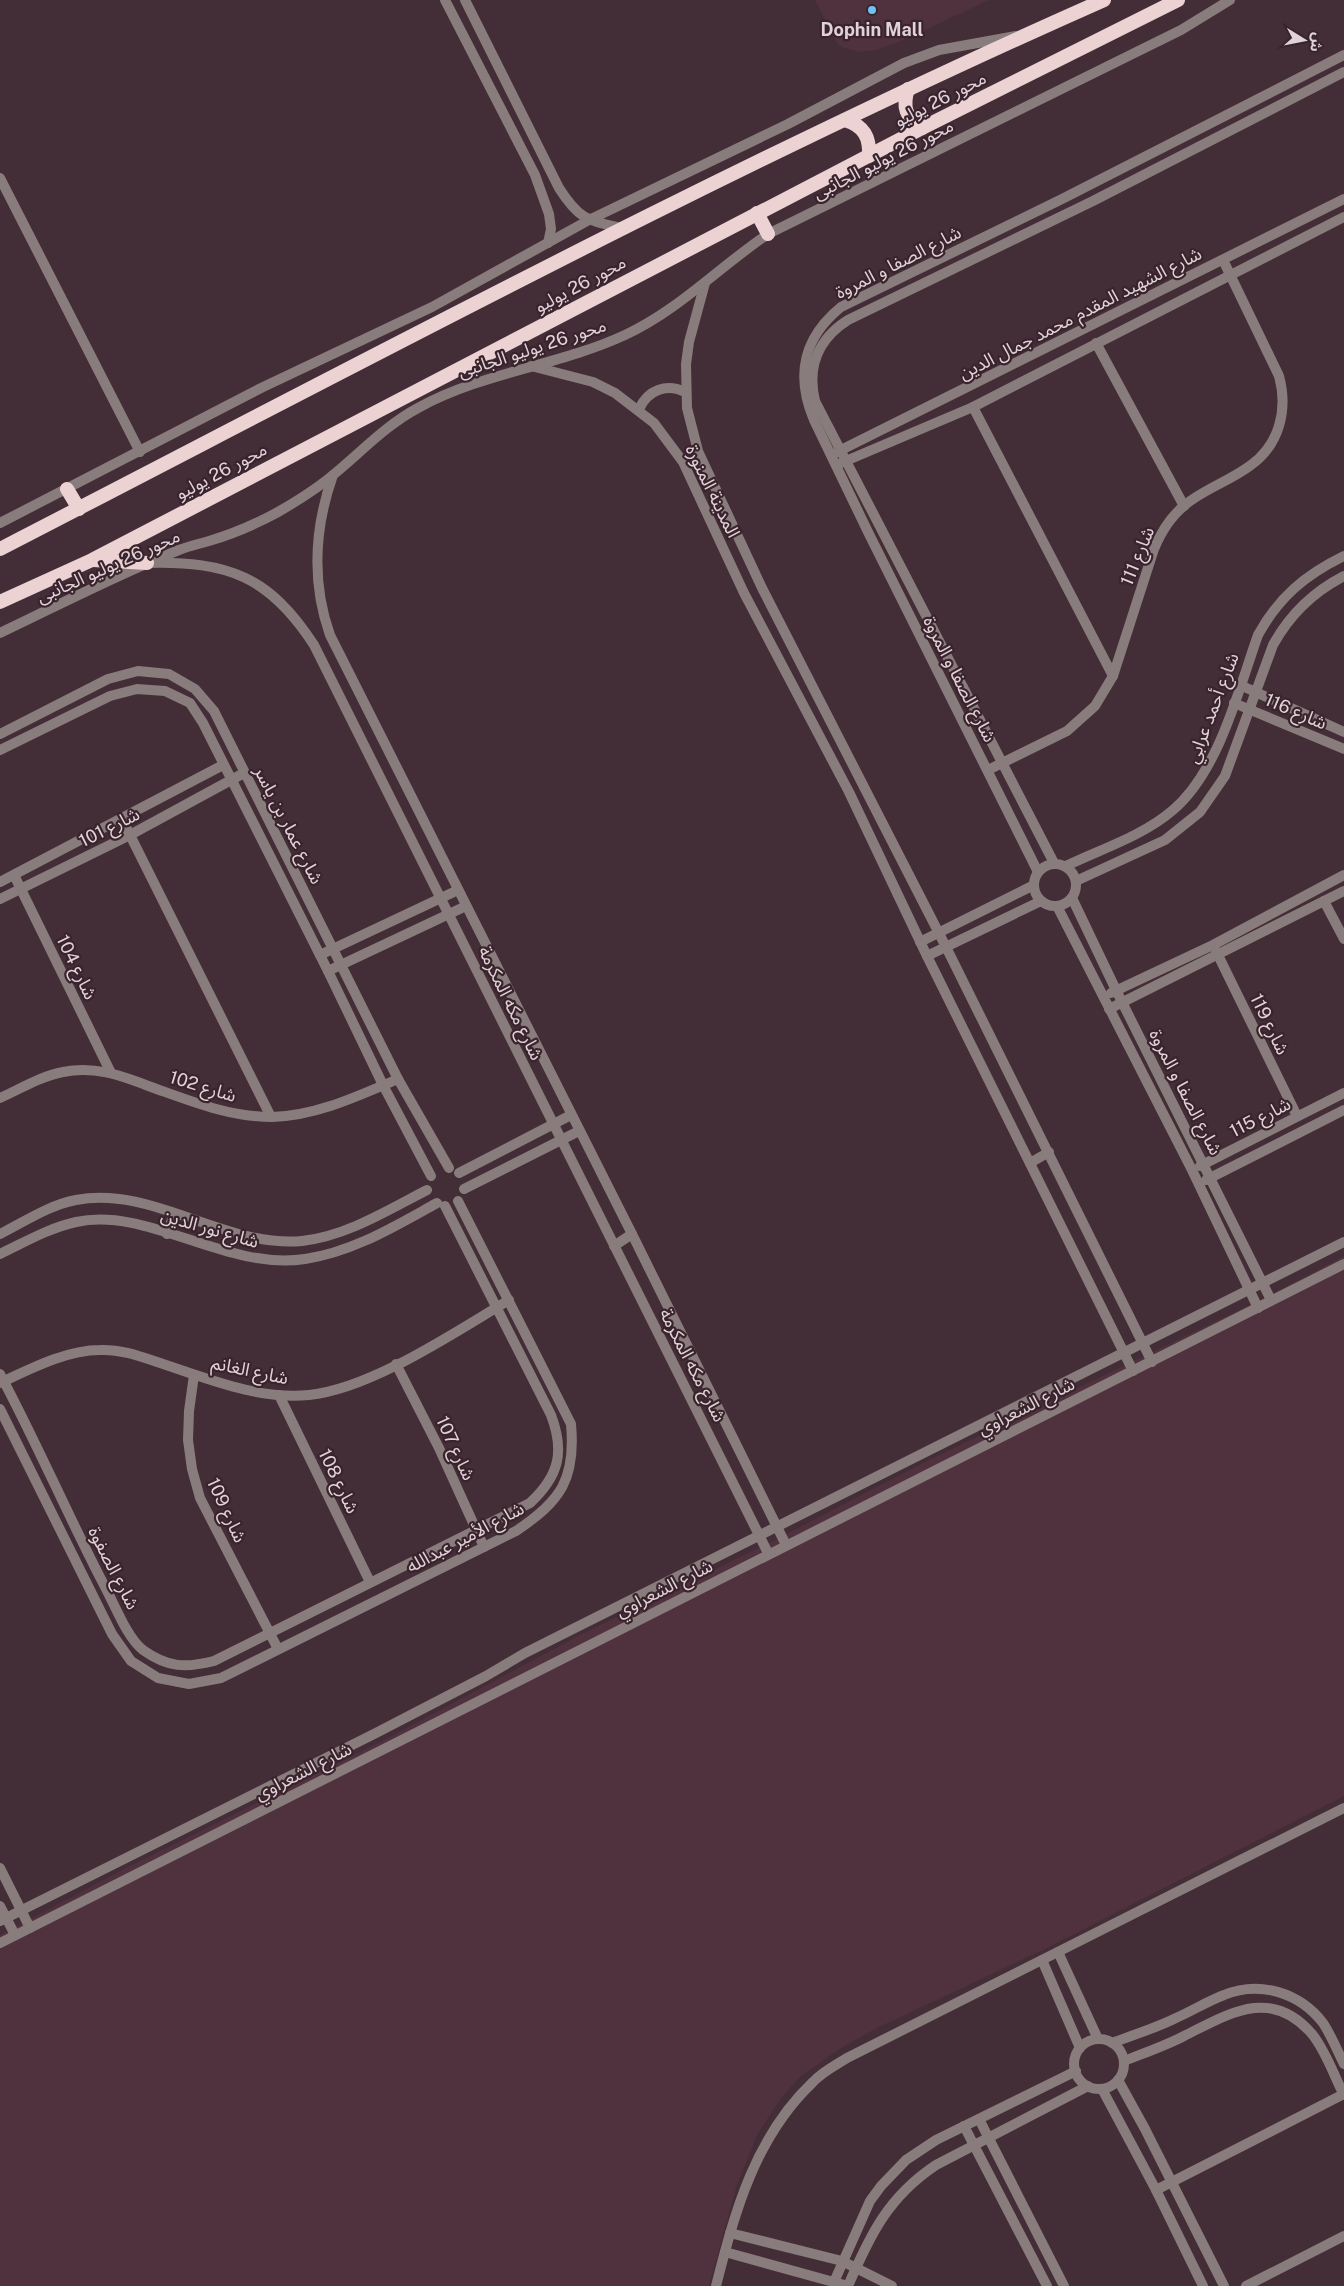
<svg xmlns="http://www.w3.org/2000/svg" width="1344" height="2286" viewBox="0 0 1344 2286" font-family="'Public Sans','Noto Sans Arabic',sans-serif">
<rect width="100%" height="100%" fill="#432d36"/>
<g fill="#50323f">
<polygon points="815,0 989,0 899,42 877,50 860,52 844,48 838,44"/>
<polygon points="1344,1256 1344,1796 1047,1948 875,2029 838,2050 800,2077 781,2098 757,2135 737,2185 709,2286 0,2286 0,1935 126,1868 384,1740 580,1635 777,1539 923,1463 1268,1296"/>
</g>
<g fill="none" stroke-linecap="round" stroke-linejoin="round">
<g stroke="#897c7c" stroke-width="10">
<polyline points="0,178 140,452"/>
<polyline points="705,283 689,342 686,364 687,408 698,451 762,588 946,947 1152,1362"/>
<polyline points="1096,343 1184,506"/>
<polyline points="531,366 593,382 615,393 654,423 683,462 744,593 849,792 927,956 1133,1371"/>
<polyline points="973,407 1113,676"/>
<path d="M639 409C648 390 666 383 685 392"/>
<polyline points="837,452 1344,199"/>
<polyline points="841,463 973,407 1344,217"/>
<path d="M333 475C314 529 311 581 330 635L632 1234 786 1545"/>
<path d="M148 563C229 561 270 577 314 645L768 1553"/>
<polyline points="1240,685 1344,732"/>
<polyline points="1234,703 1344,749"/>
<polyline points="0,734 108,679 138,671 169,674 195,689 214,711 398,1079 449,1168"/>
<polyline points="0,750 110,696 137,689 165,691 190,703 203,723 328,971 383,1085 431,1176"/>
<path d="M988 770 1067 731 1095 706 1113 676 1154 549C1161 532 1170 517 1185 505 1204 489 1230 481 1251 465 1280 444 1288 409 1279 376L1223 260"/>
<polyline points="122,819 271,1117"/>
<path d="M1054 863 815 401C807 367 818 339 848 320L1093 201 1344 72"/>
<circle cx="1055" cy="885" r="21"/>
<path d="M1066 866C1101 849 1143 836 1173 810 1219 771 1238 691 1258 635 1279 597 1305 575 1344 556"/>
<path d="M1038 872 869 534 814 420C795 375 803 338 841 307L1062 199 1344 55"/>
<polyline points="14,875 111,1073"/>
<path d="M1076 881 1165 840 1200 812 1225 776 1273 645C1290 614 1313 592 1344 576"/>
<polyline points="0,882 223,765"/>
<polyline points="1072,898 1116,990 1271,1300"/>
<polyline points="0,899 130,835 244,773"/>
<polyline points="1324,901 1344,939"/>
<polyline points="1057,906 1192,1170 1258,1308"/>
<polyline points="920,942 1034,885"/>
<polyline points="1216,951 1297,1116"/>
<polyline points="320,955 458,890"/>
<polyline points="927,956 1041,901"/>
<polyline points="328,971 466,906"/>
<polyline points="1111,993 1213,945 1344,875"/>
<polyline points="1109,1009 1344,891"/>
<path d="M0 1098C20 1089 41 1076 63 1072 96 1065 124 1077 154 1088 193 1102 230 1117 272 1117 316 1116 358 1096 398 1079"/>
<polyline points="1030,1163 1049,1152"/>
<polyline points="1200,1166 1344,1093"/>
<polyline points="459,1173 571,1115"/>
<polyline points="1206,1180 1344,1110"/>
<polyline points="464,1189 579,1131"/>
<path d="M0 1234C24 1222 49 1205 76 1200 152 1185 224 1248 302 1241 347 1236 388 1210 427 1190"/>
<polyline points="167,1234 174,1214"/>
<polyline points="614,1246 632,1234"/>
<path d="M0 1254C25 1242 49 1228 76 1222 148 1206 225 1271 305 1259 353 1252 395 1226 437 1203"/>
<polyline points="396,1364 439,1448 484,1547"/>
<path d="M0 1374C37 1443 68 1516 104 1585 114 1603 127 1638 143 1650 168 1668 186 1668 214 1661L530 1503C559 1476 565 1452 551 1415L445 1206"/>
<polyline points="194,1375 189,1411 188,1440 192,1469 200,1498 278,1649"/>
<path d="M0 1383C30 1369 66 1350 100 1350 123 1349 144 1358 166 1365 211 1380 261 1400 309 1395 371 1389 455 1332 509 1300"/>
<polyline points="279,1395 370,1582"/>
<path d="M0 1409 112 1634 131 1661 158 1678 189 1684 221 1678 516 1531C561 1501 576 1479 571 1424L458 1201"/>
<polyline points="0,1868 30,1928"/>
<polyline points="0,1906 15,1935"/>
<polyline points="0,1921 374,1734 486,1676 525,1653 1344,1242"/>
<polyline points="0,1943 1344,1264"/>
<polyline points="1058,1952 1098,2039"/>
<polyline points="1042,1960 1080,2048"/>
<circle cx="1099" cy="2064" r="25"/>
<path d="M1112 2043C1133 2035 1156 2028 1176 2018 1192 2011 1208 2001 1224 1995 1260 1980 1300 1993 1323 2023 1331 2035 1337 2050 1344 2064"/>
<path d="M1124 2061C1144 2053 1165 2046 1184 2036 1228 2014 1271 1986 1312 2034 1326 2051 1334 2076 1344 2095"/>
<polyline points="1118,2080 1145,2129 1224,2286"/>
<polyline points="1102,2089 1156,2190 1203,2286"/>
<polyline points="979,2119 1064,2286"/>
<polyline points="964,2126 1047,2286"/>
<polyline points="1156,2190 1344,2094"/>
<polyline points="730,2233 842,2261 892,2286"/>
<path d="M725 2252 848 2286C870 2235 888 2197 936 2165L1088 2086"/>
<polyline points="834,2282 870,2201 881,2186 906,2160 936,2140 1076,2071"/>
<path d="M716 2286C735 2211 755 2137 813 2082 822 2072 836 2065 847 2058L1344 1808"/>
<polyline points="1246,2286 1344,2236"/>
</g>
<g stroke="#897c7c" stroke-width="10">
<polyline points="445,0 535,175 549,214 551,229 548,243"/>
<path d="M465 0 559 188C580 221 588 220 625 229"/>
<polyline points="0,523 261,388 432,307 589,220 788,124 904,63 939,50 1016,36"/>
<path d="M0 633C59 605 118 574 179 550 189 546 199 544 209 541 233 534 256 524 278 512 299 500 321 486 339 470 365 448 388 424 418 408 483 372 558 366 625 335 679 310 719 267 768 234L1181 30 1230 0"/>
</g>
<g stroke="#ecd2d3" stroke-width="14">
<path d="M908 89C902 107 906 118 922 128"/>
<path d="M845 120C864 126 870 137 869 156"/>
<polyline points="757,213 768,234"/>
<polyline points="67,489 79,509"/>
<path d="M0 549C365 361 728 166 1104 0"/>
<polyline points="93,560 147,563"/>
<polyline points="0,602 92,560 922,128 1178,0"/>
</g>
</g>
<circle fill="#70c1f4" stroke="#39232c" stroke-width="2" cx="872" cy="10" r="5"/>
<g text-anchor="middle" dominant-baseline="central" stroke-width="4.5" stroke-linejoin="round" paint-order="stroke">
<g font-size="18" font-weight="bold" fill="#e1d2d8" stroke="#39232c">
<text x="872" y="29">Dophin Mall</text>
</g>
<g font-size="18" fill="#e1d2d8" stroke="#39232c">
<text transform="translate(940 99) rotate(-27)">محور 26 يوليو</text>
<text transform="translate(883 159) rotate(-27)">محور 26 يوليو الجانبى</text>
<text transform="translate(898 262) rotate(-27)">شارع الصفا و المروة</text>
<text transform="translate(580 284) rotate(-28)">محور 26 يوليو</text>
<text transform="translate(1080 313) rotate(-27)">شارع الشهيد المقدم محمد جمال الدين</text>
<text transform="translate(532 348) rotate(-18)">محور 26 يوليو الجانبى</text>
<text transform="translate(221 471) rotate(-28)">محور 26 يوليو</text>
<text transform="translate(713 491) rotate(64)">المدينة المنورة</text>
<text transform="translate(1137 556) rotate(-68)">شارع 111</text>
<text transform="translate(108 566) rotate(-24)">محور 26 يوليو الجانبى</text>
<text transform="translate(960 679) rotate(63)">شارع الصفا و المروة</text>
<text transform="translate(1212 708) rotate(-69)">شارع أحمد عرابي</text>
<text transform="translate(1296 711) rotate(23)">شارع 116</text>
<text transform="translate(289 825) rotate(63)">شارع عمار بن ياسر</text>
<text transform="translate(109 827) rotate(-27)">شارع 101</text>
<text transform="translate(77 967) rotate(64)">شارع 104</text>
<text transform="translate(511 1003) rotate(64)">شارع مكه المكرمة</text>
<text transform="translate(1270 1024) rotate(64)">شارع 119</text>
<text transform="translate(203 1086) rotate(17)">شارع 102</text>
<text transform="translate(1186 1092) rotate(63)">شارع الصفا و المروة</text>
<text transform="translate(1260 1117) rotate(-27)">شارع 115</text>
<text transform="translate(210 1228) rotate(16)">شارع نور الدين</text>
<text transform="translate(693 1365) rotate(63)">شارع مكه المكرمة</text>
<text transform="translate(250 1370) rotate(12)">شارع الغانم</text>
<text transform="translate(1026 1406) rotate(-27)">شارع الشعراوي</text>
<text transform="translate(456 1448) rotate(65)">شارع 107</text>
<text transform="translate(339 1481) rotate(64)">شارع 108</text>
<text transform="translate(227 1510) rotate(65)">شارع 109</text>
<text transform="translate(465 1537) rotate(-28)">شارع الأمير عبدالله</text>
<text transform="translate(114 1568) rotate(63)">شارع الصفوة</text>
<text transform="translate(664 1588) rotate(-27)">شارع الشعراوي</text>
<text transform="translate(303 1771) rotate(-27)">شارع الشعراوي</text>
</g>
</g>
<g transform="translate(1304 40) rotate(100)" stroke="#39232c" stroke-width="4" paint-order="stroke">
<path d="M0-4L9 19L0 12L-9 19Z" fill="#e1d2d8"/>
<text y="-8" font-size="14" font-weight="bold" text-anchor="middle" fill="#e1d2d8">ش</text>
</g>
</svg>
